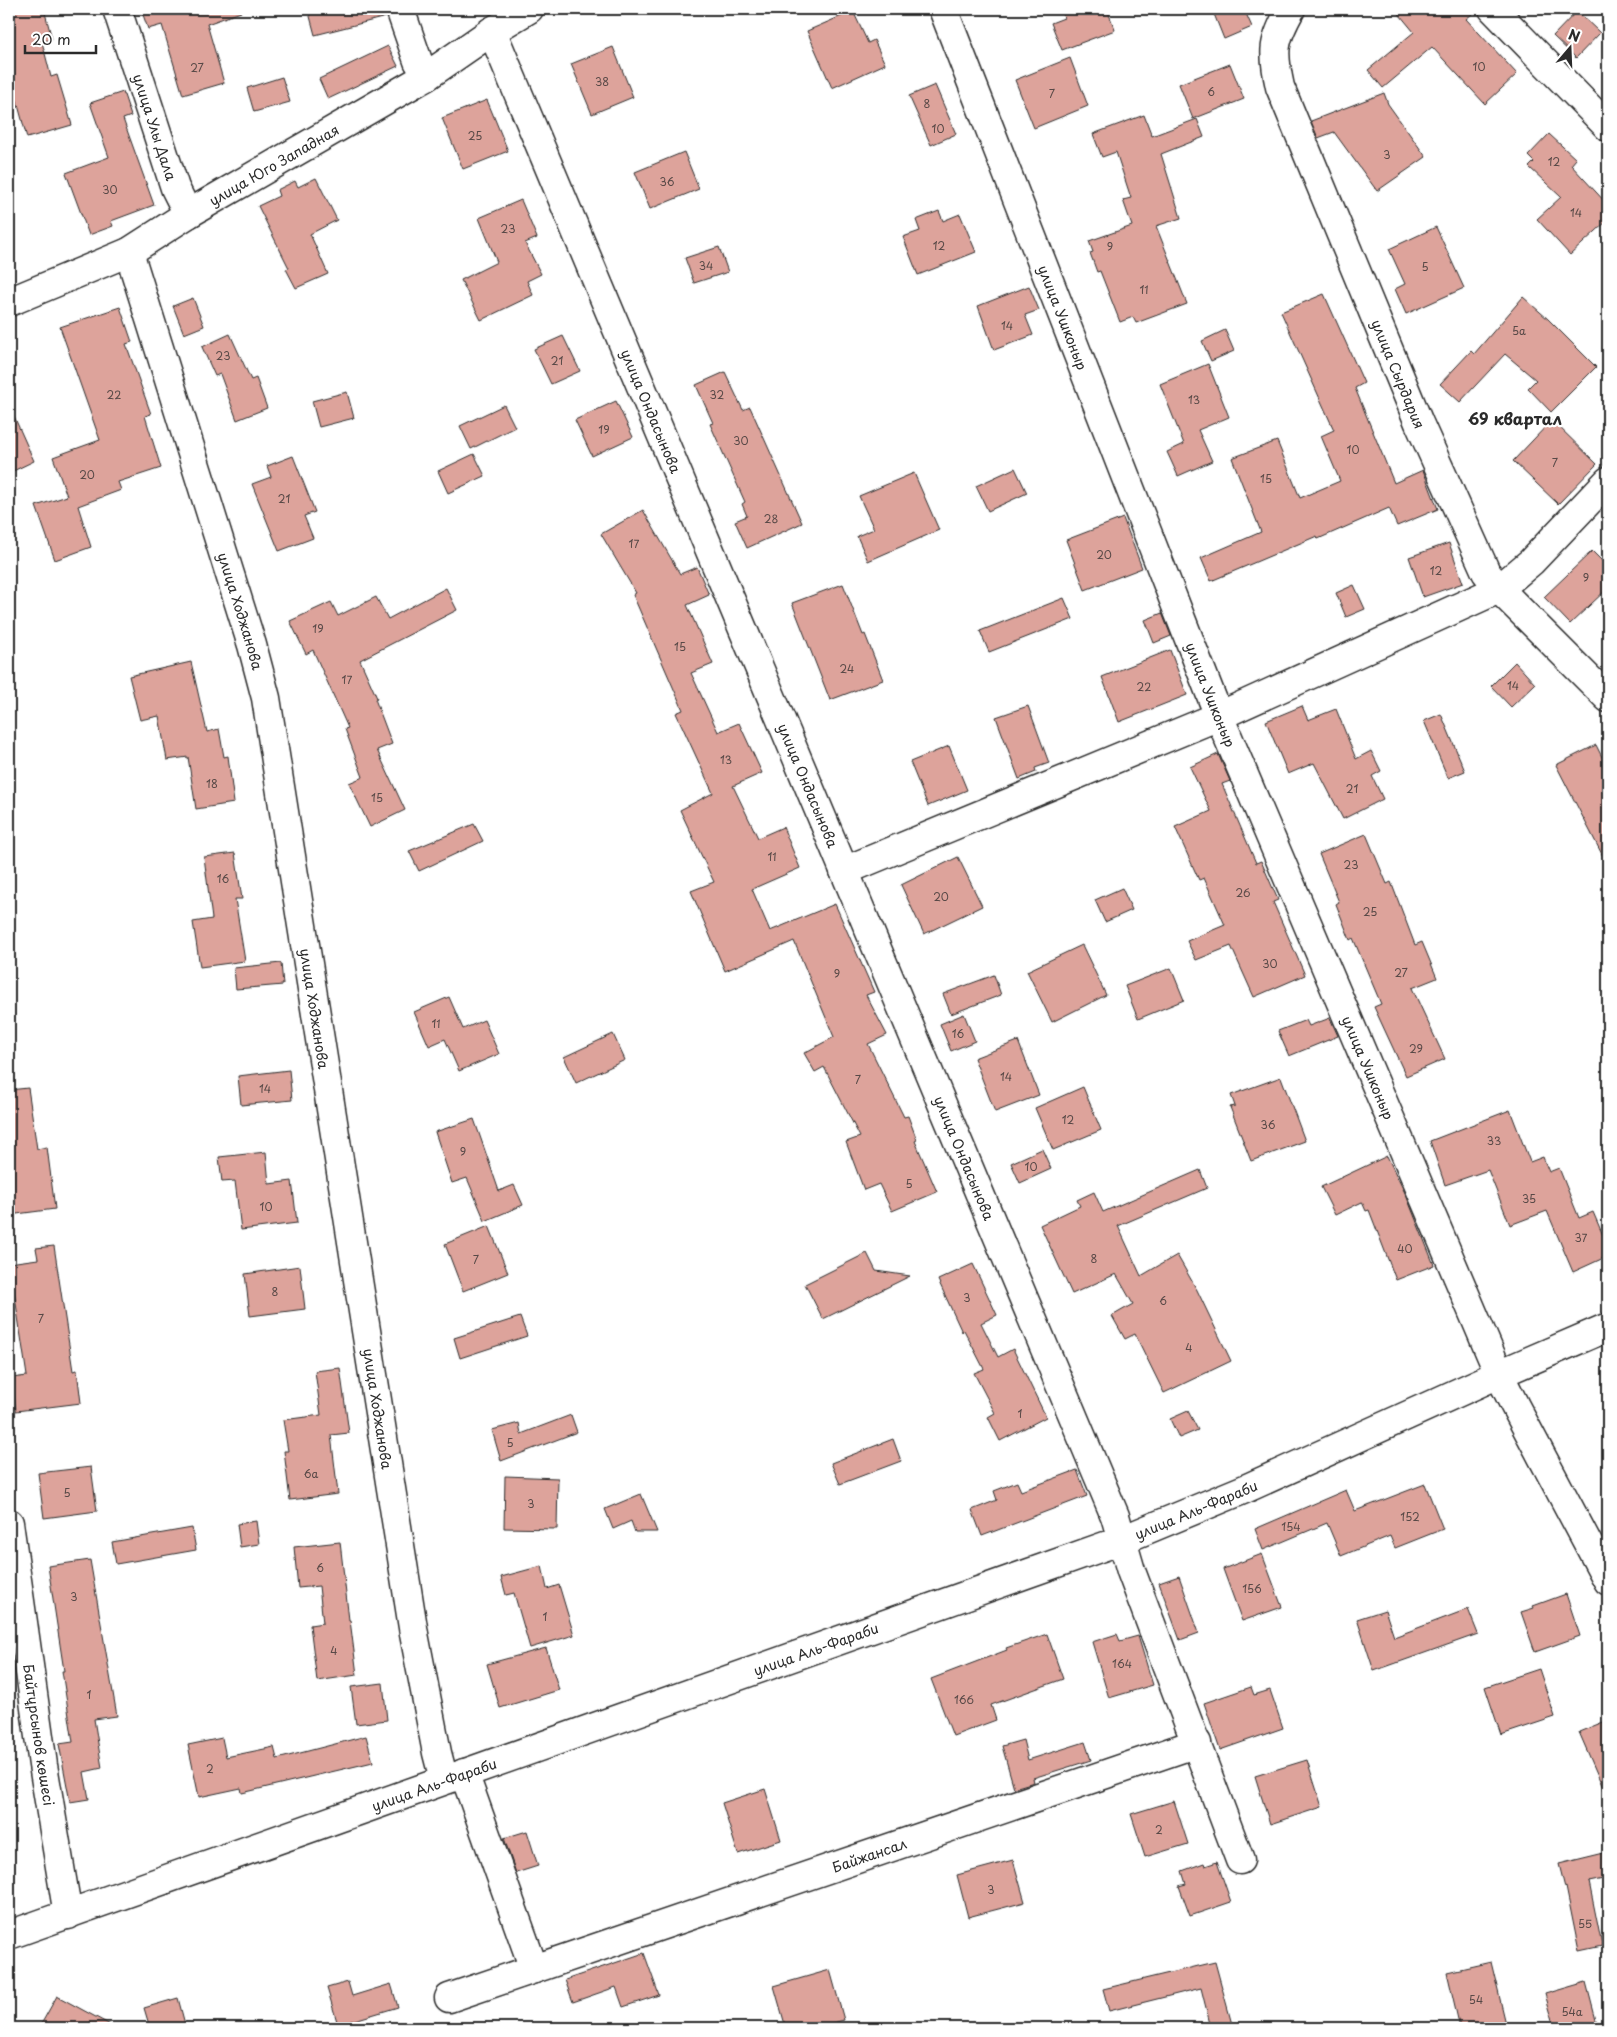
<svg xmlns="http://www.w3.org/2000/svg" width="1617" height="2037" viewBox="0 0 1617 2037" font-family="'Playpen Sans',sans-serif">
<rect width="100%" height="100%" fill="#fff"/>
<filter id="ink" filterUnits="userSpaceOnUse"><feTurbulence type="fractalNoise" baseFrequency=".02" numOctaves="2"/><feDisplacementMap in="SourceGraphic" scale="10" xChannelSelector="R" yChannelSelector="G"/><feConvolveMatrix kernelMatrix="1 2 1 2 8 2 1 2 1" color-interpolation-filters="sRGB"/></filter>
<g filter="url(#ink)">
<g fill="#dda39b" stroke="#2b2b2b">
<polygon points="9,9 44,9 52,39 42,42 51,77 57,75 72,125 27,138 9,72"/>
<polygon points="141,9 241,9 241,12 207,24 224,83 183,95 162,25 148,29"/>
<polygon points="308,9 385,9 386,17 315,35"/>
<polygon points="1061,9 1107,9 1115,30 1062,50 1051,23 1064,18"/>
<polygon points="1212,9 1244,9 1252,27 1224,39"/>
<polygon points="1395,9 1478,9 1466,19 1517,74 1485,104 1432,47 1383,88 1368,70 1414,32"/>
<polygon points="853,11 868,43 874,40 885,64 832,88 807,31"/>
<polygon points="1577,11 1600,33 1576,58 1553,36"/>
<polygon points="388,46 398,66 328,99 319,79"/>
<polygon points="613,47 633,97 592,114 571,64"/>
<polygon points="1070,58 1088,106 1034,128 1015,80"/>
<polygon points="1230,64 1244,99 1193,119 1179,84"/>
<polygon points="282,77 290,102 254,112 247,88"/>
<polygon points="935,85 956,134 931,145 909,96"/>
<polygon points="123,92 131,116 123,119 154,205 111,221 113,226 89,235 66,173 109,157 90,103"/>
<polygon points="1384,93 1388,104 1426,157 1377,191 1334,132 1318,138 1311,121"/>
<polygon points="487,100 508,151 463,169 442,118"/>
<polygon points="1144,115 1152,136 1197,119 1204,137 1161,154 1181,218 1156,226 1187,304 1136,323 1133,317 1120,322 1100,271 1097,272 1090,253 1093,252 1089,241 1132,226 1123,200 1131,198 1116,152 1102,157 1093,134"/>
<polygon points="1549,134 1576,159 1571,165 1608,205 1608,220 1570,255 1537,219 1561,197 1529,167 1534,162 1528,156"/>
<polygon points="684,152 699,189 650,209 635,172"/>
<polygon points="316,178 337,220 310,234 328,274 296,288 286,269 289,268 258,206 279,196 277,190 295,181 298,187"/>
<polygon points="521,200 537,238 525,243 541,274 527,281 533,295 481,320 461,280 497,262 479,218"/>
<polygon points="939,211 943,221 960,214 976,252 918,275 903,237 920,231 916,220"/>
<polygon points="1436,227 1464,288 1406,314 1395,289 1405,284 1389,249"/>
<polygon points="719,247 728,272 694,283 685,258"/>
<polygon points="1029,286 1039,310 1025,315 1033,335 994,350 978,306"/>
<polygon points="1324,294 1364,383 1355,388 1394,483 1423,470 1438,509 1397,526 1389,508 1318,539 1317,536 1211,581 1201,558 1261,532 1232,458 1277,441 1300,498 1340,481 1321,436 1334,430 1281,312"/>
<polygon points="1523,297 1548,319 1596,367 1551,412 1528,388 1536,380 1505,354 1460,402 1440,384 1471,351 1474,354"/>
<polygon points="193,298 204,326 184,334 173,306"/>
<polygon points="120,307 132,342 126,344 151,414 145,416 161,468 118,482 121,490 78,506 91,547 55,560 36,506 67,496 53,457 100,440 60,327"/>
<polygon points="1225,330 1234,351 1211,361 1202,341"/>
<polygon points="230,334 251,380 256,378 267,408 237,420 220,374 215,376 202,347"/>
<polygon points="563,336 580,371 551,384 534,349"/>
<polygon points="1208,364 1229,417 1198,430 1212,461 1178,476 1167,452 1184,444 1160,384"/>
<polygon points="725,372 743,410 750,407 802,523 747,548 735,521 747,516 742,504 745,502 710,424 713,423 696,385"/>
<polygon points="347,392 354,418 319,427 312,401"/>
<polygon points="616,401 633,437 592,456 575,420"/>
<polygon points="9,405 34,461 9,473"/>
<polygon points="504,405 515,427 471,449 460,426"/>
<polygon points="1552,420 1597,464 1558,504 1513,461"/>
<polygon points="474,454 485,476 448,493 438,471"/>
<polygon points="293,456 315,512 304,516 313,538 279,551 252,484 271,477 267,466"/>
<polygon points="1015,468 1027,493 988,511 976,486"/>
<polygon points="914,473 939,530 868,561 857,536 874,529 859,496"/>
<polygon points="643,510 680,574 697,567 709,595 687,605 713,664 691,673 718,732 739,723 762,773 733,786 758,838 783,827 800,868 752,889 770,931 835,904 874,992 866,995 887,1035 868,1044 904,1117 908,1116 917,1140 915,1141 937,1192 892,1211 879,1184 864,1190 846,1142 860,1137 824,1067 815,1072 804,1053 834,1037 794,941 725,971 691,891 714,882 680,810 713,793 676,713 683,710 633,595 636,593 601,534"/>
<polygon points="1123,518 1142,568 1085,590 1066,540"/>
<polygon points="1449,543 1463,583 1423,597 1409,557"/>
<polygon points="1592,551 1608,567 1608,588 1570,624 1544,597"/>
<polygon points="843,584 863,635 865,634 883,680 830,700 792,603"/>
<polygon points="1354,585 1365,609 1346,617 1336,593"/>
<polygon points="446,588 457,610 360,660 377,698 375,699 392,744 377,750 405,810 370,827 349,783 363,777 345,729 348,728 313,650 306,654 290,621 331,602 338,616 376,597 388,619"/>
<polygon points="1064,598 1073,619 989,652 980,631"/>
<polygon points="1162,613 1171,636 1154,643 1145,620"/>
<polygon points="1170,650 1187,695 1119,722 1102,677"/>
<polygon points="191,662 207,732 219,729 224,757 228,756 234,803 196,809 188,757 167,760 159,716 140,720 129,676"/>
<polygon points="1515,662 1535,684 1511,707 1491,686"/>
<polygon points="1028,706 1049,763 1035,768 1036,772 1019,779 996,717"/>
<polygon points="1302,706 1308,720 1336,709 1356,759 1371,751 1381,771 1372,776 1383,799 1343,819 1314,763 1288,774 1266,721"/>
<polygon points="1441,714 1465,771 1448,778 1424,721"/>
<polygon points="1596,745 1608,769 1608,866 1556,765"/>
<polygon points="949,746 967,790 928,806 910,762"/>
<polygon points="1218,754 1230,781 1222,784 1256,863 1261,861 1278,900 1273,902 1305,975 1254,997 1231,946 1196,960 1187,941 1225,925 1204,878 1199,880 1175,827 1211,811 1190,767"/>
<polygon points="474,824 483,841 419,871 409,851"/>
<polygon points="1366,834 1387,884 1391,882 1415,945 1422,942 1437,978 1412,988 1445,1059 1406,1076 1374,1007 1381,1004 1353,938 1350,940 1336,904 1339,902 1319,854"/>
<polygon points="235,853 242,899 235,899 245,961 200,967 193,922 212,919 204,857"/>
<polygon points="958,857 982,906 924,934 901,885"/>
<polygon points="1122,888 1132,910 1105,922 1095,900"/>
<polygon points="1082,945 1106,995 1052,1022 1027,971"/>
<polygon points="281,963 283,985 236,989 234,968"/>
<polygon points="1171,968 1184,1000 1138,1019 1125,986"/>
<polygon points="994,975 1001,995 951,1014 943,994"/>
<polygon points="449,997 463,1029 484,1020 499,1054 459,1071 445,1039 429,1046 414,1012"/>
<polygon points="964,1014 975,1041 951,1051 940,1024"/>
<polygon points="1330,1018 1338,1036 1289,1056 1278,1031 1306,1020 1309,1026"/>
<polygon points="613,1034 625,1060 576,1083 564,1057"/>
<polygon points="1018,1041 1039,1095 995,1112 974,1058"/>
<polygon points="289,1070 292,1100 241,1105 238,1076"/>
<polygon points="1281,1077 1305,1141 1251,1161 1230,1107 1235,1106 1231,1095"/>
<polygon points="1083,1087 1101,1130 1053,1150 1035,1108"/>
<polygon points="28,1088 37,1149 47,1147 55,1209 9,1215 9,1090"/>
<polygon points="1510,1110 1530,1162 1543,1157 1549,1172 1559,1168 1579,1218 1593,1212 1608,1247 1608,1256 1573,1272 1547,1211 1510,1225 1488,1170 1445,1185 1430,1141"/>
<polygon points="474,1119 499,1191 514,1185 523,1205 485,1221 467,1178 452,1183 435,1132"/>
<polygon points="1042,1149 1051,1169 1020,1183 1011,1163"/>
<polygon points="266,1152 269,1184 292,1181 297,1223 241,1230 235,1181 222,1182 219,1157"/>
<polygon points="1387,1156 1406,1195 1434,1265 1396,1280 1369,1210 1366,1211 1362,1202 1335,1215 1321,1187"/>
<polygon points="1200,1170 1207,1188 1118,1226 1141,1276 1177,1255 1197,1290 1231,1361 1164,1393 1135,1334 1125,1339 1112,1316 1133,1304 1116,1274 1072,1294 1040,1225 1080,1206 1077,1200 1094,1192 1103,1212"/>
<polygon points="489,1226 508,1273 463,1291 445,1244"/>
<polygon points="54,1246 73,1371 77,1370 81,1403 16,1411 12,1378 27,1376 13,1284 9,1284 9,1263 38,1259 36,1248"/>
<polygon points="867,1253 876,1271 910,1276 823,1319 805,1284"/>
<polygon points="973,1264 997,1315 981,1323 998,1357 1013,1349 1046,1417 1000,1441 988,1417 995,1413 974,1373 984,1369 964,1330 962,1332 938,1280"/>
<polygon points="300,1266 305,1309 250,1316 245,1274"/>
<polygon points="520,1317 527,1336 460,1358 454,1338"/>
<polygon points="340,1368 349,1433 331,1435 338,1494 290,1500 284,1451 288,1451 283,1420 321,1415 315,1371"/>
<polygon points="1188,1411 1198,1430 1179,1438 1170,1419"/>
<polygon points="571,1415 577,1432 501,1461 492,1430 519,1423 521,1434"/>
<polygon points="893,1439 901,1461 840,1484 831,1463"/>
<polygon points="91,1467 97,1511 44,1518 38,1473"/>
<polygon points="1077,1470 1087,1496 982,1536 972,1510 997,1500 994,1491 1017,1482 1021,1491"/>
<polygon points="505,1476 558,1478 557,1529 504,1528"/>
<polygon points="1425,1484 1443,1529 1395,1548 1390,1536 1341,1556 1327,1523 1263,1550 1255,1529 1346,1490 1355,1511"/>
<polygon points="641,1494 657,1532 635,1532 631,1521 613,1529 605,1509"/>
<polygon points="256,1521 259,1544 240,1547 237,1524"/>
<polygon points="192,1528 196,1550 116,1564 112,1542"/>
<polygon points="340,1542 349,1620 350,1620 357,1675 317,1681 310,1625 323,1623 319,1586 298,1588 294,1547"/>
<polygon points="1262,1554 1282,1607 1242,1621 1223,1569"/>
<polygon points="90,1560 117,1716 94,1719 102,1768 84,1772 89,1799 70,1802 59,1744 73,1742 62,1671 64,1671 48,1566"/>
<polygon points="542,1566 547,1589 559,1585 574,1635 530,1648 514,1593 506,1595 501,1577"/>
<polygon points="1179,1576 1199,1633 1180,1640 1159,1583"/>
<polygon points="1566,1594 1580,1636 1535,1652 1521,1612 1534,1608 1533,1606"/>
<polygon points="1468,1609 1478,1634 1374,1671 1357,1619 1385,1610 1394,1637"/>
<polygon points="1047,1634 1063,1679 991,1705 996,1720 953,1736 931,1679 1007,1650 1006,1648"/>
<polygon points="1117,1634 1120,1641 1138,1636 1153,1685 1109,1698 1092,1642"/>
<polygon points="546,1648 559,1690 500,1708 487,1664"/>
<polygon points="1539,1669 1555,1717 1501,1735 1485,1687"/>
<polygon points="383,1683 387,1720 356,1724 351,1687"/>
<polygon points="1251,1687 1254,1695 1270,1690 1283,1728 1220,1750 1204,1703"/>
<polygon points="1608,1720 1608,1799 1579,1732"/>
<polygon points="366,1736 373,1762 242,1793 241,1788 199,1797 188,1745 222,1738 226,1757 274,1747 277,1759"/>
<polygon points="1023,1740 1028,1760 1085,1742 1091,1760 1033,1778 1034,1782 1014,1788 1002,1746"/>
<polygon points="1307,1760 1322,1807 1270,1824 1255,1776"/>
<polygon points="765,1789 781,1840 738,1854 722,1803"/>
<polygon points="1174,1801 1188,1844 1145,1857 1131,1814"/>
<polygon points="527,1831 538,1866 516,1873 504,1838"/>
<polygon points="1608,1852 1608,1878 1589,1882 1602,1946 1579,1951 1566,1887 1565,1888 1559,1864"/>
<polygon points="1013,1860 1025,1902 968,1917 957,1875"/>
<polygon points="1217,1862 1231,1902 1190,1916 1179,1886 1186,1884 1182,1871 1204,1863 1205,1866"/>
<polygon points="644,1953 659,1995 623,2007 616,1987 573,2002 565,1980"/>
<polygon points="1215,1962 1233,2028 1211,2028 1201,1988 1109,2011 1103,1989"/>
<polygon points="1491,1962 1507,2028 1460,2028 1447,1972"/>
<polygon points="830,1970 844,2020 815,2028 786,2028 774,1986"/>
<polygon points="348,1982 352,1996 391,1984 398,2007 338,2025 327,1988"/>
<polygon points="1586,1982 1598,2028 1555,2028 1545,1994"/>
<polygon points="57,1996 116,2028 39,2028"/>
<polygon points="178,1998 186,2028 150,2028 144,2008"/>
</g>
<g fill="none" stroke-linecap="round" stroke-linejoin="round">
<defs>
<g id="minor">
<path id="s1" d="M117 9 175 188 188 214"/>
<polyline points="400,9 418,61 427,76"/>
<path id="s2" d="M943 9 1219 716 1499 1374 1515 1406 1608 1581"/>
<path id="s3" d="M1291 9C1273 41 1272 51 1280 87L1419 423 1486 572 1499 589 1608 698"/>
<polyline points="1493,9 1608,127"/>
<path id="s4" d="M492 31 1115 1516 1131 1571 1240 1860"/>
<path id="s5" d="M129 252 252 645 266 698 414 1634 437 1753 444 1780"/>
<path id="s6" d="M9 302 129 252 188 214 427 76 492 31 529 9"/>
<polyline points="844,871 1219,716 1499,589 1531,562 1608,481"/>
<path id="s7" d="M9 1523 43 1765 68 1915"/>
<polyline points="464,1773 534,1969"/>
<path id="s8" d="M9 1935 1122 1540 1245 1489 1499 1374 1608 1327"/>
<path id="s9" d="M449 1998 1197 1743"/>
</g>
</defs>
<use href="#minor" stroke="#2b2b2b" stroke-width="31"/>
<use href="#minor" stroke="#fff" stroke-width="28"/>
</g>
</g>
<g text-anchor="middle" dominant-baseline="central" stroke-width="4.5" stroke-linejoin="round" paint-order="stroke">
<g font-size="11" fill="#584947">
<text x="1479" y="66">10</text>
<text x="197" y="67">27</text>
<text x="602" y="81">38</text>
<text x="1211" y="91">6</text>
<text x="1052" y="93">7</text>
<text x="927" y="103">8</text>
<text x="938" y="128">10</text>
<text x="475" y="135">25</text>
<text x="1387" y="154">3</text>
<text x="1554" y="161">12</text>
<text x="667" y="181">36</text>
<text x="110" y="189">30</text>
<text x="1576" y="212">14</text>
<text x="508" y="228">23</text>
<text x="939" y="245">12</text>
<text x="1110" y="246">9</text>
<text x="706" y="265">34</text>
<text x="1425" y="266">5</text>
<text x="1144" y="289">11</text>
<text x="1007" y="325">14</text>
<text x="1519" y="330">5а</text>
<text x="223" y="355">23</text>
<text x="557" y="360">21</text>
<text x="114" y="394">22</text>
<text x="717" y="394">32</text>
<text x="1194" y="399">13</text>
<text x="604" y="429">19</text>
<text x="741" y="440">30</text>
<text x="1353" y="449">10</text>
<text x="1555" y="462">7</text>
<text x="87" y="474">20</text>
<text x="1266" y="478">15</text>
<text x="284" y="498">21</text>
<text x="771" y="518">28</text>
<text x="634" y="543">17</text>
<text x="1104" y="554">20</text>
<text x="1436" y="570">12</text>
<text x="1586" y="577">9</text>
<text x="318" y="628">19</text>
<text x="680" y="646">15</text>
<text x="847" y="668">24</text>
<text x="347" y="679">17</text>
<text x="1513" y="685">14</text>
<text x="1144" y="686">22</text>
<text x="726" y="759">13</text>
<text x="212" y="783">18</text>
<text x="1352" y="788">21</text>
<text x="377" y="797">15</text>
<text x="772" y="856">11</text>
<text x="1351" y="864">23</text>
<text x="223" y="878">16</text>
<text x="1243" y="892">26</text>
<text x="941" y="896">20</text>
<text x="1370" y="911">25</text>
<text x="1270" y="963">30</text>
<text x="1401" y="972">27</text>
<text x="837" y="973">9</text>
<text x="436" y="1023">11</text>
<text x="958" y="1033">16</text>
<text x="1416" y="1048">29</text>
<text x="1006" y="1076">14</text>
<text x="858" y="1079">7</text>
<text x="265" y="1088">14</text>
<text x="1068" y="1119">12</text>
<text x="1268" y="1124">36</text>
<text x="1494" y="1140">33</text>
<text x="463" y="1151">9</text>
<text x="1031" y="1166">10</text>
<text x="909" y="1183">5</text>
<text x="1529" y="1198">35</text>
<text x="266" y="1206">10</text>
<text x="1581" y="1237">37</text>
<text x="1405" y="1248">40</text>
<text x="1094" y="1258">8</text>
<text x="476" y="1259">7</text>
<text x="275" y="1291">8</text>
<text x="967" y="1297">3</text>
<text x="1163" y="1300">6</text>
<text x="41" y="1318">7</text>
<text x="1189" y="1347">4</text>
<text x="1020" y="1413">1</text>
<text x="510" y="1442">5</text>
<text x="311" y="1473">6а</text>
<text x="67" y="1492">5</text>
<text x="531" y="1503">3</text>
<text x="1410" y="1516">152</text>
<text x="1291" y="1526">154</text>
<text x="320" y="1567">6</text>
<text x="1252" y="1588">156</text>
<text x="74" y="1596">3</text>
<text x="545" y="1616">1</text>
<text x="334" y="1650">4</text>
<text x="1122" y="1663">164</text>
<text x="89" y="1694">1</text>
<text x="964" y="1699">166</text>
<text x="210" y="1768">2</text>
<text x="1159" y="1829">2</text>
<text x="991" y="1889">3</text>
<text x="1585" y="1923">55</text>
<text x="1476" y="1999">54</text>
<text x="1572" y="2011">54а</text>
</g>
<g font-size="14" fill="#2b2b2b" stroke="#fff">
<text stroke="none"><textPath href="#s1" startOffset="124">улица Улы Дала</textPath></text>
<text stroke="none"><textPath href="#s6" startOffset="299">улица Юго Западная</textPath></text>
<text stroke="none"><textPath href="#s2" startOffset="331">улица Ушконыр</textPath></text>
<text stroke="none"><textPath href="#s3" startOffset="392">улица Сырдария</textPath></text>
<text stroke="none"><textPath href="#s4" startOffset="412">улица Ондасынова</textPath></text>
<text stroke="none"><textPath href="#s5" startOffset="376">улица Ходжанова</textPath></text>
<text stroke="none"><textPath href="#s2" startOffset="736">улица Ушконыр</textPath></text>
<text stroke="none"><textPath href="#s4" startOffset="818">улица Ондасынова</textPath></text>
<text stroke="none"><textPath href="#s5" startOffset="781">улица Ходжанова</textPath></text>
<text stroke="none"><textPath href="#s2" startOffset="1141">улица Ушконыр</textPath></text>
<text stroke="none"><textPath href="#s4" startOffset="1222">улица Ондасынова</textPath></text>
<text stroke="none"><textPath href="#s5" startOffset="1186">улица Ходжанова</textPath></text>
<text stroke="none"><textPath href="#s8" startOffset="1261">улица Аль-Фараби</textPath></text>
<text stroke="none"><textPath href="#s8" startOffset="856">улица Аль-Фараби</textPath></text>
<text stroke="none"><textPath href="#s7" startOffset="214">Байтұрсынов көшесі</textPath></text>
<text stroke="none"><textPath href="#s8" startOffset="451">улица Аль-Фараби</textPath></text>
<text stroke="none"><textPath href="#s9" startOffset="444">Байжансал</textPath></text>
</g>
<g font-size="16" font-weight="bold" fill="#2b2b2b" stroke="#fff">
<text x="1515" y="418">69 квартал</text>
</g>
</g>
<rect width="1617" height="2037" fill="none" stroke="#fff" stroke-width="30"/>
<rect x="15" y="15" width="1587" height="2007" fill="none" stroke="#2b2b2b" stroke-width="2" filter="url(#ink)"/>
<g transform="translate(1570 48) rotate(19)" stroke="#ffffff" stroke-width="4" paint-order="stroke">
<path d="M0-4L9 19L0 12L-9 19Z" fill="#2b2b2b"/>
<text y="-8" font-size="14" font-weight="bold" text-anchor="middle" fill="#2b2b2b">N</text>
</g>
<path d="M25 45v8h71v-8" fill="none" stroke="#2b2b2b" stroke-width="2.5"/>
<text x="32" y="45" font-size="15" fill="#2b2b2b" stroke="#ffffff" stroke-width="4" paint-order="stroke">20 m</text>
</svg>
